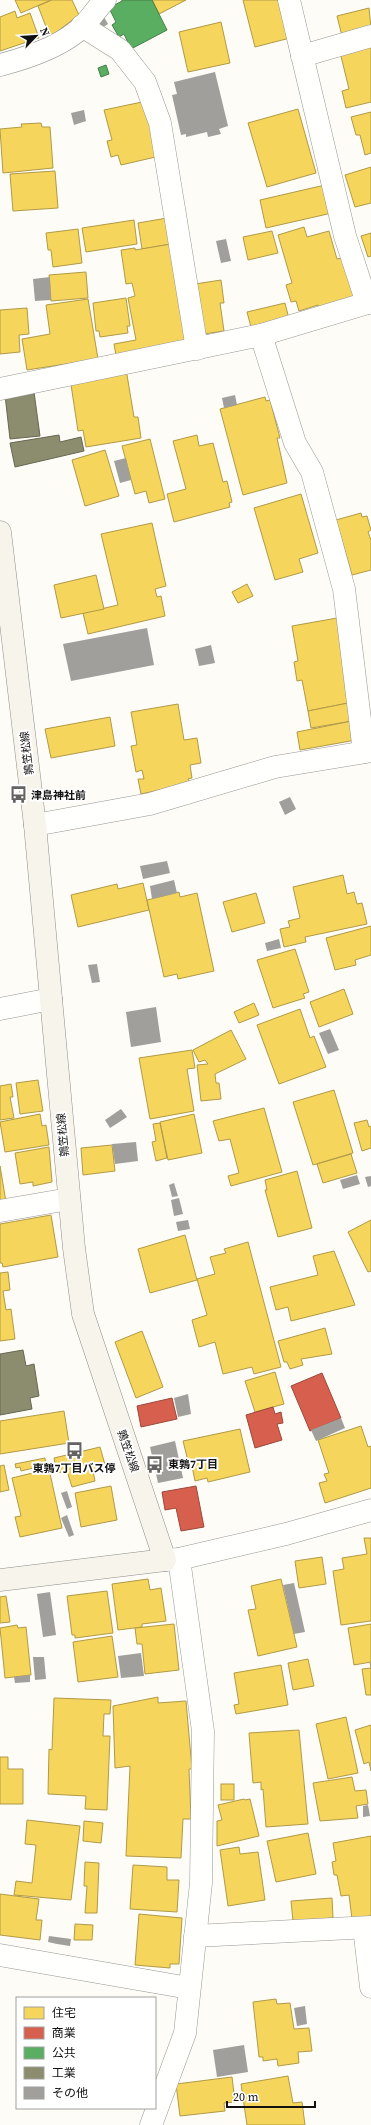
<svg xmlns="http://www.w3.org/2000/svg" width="371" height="2125" viewBox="0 0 371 2125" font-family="'Source Serif 4','Noto Sans JP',serif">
<rect width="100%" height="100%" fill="#fdfcf7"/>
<g fill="#f6d55c" stroke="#b19a46">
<polygon points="15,0 51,0 21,13"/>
<polygon points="52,0 72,0 79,15 50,37 38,6"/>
<polygon points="152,0 186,0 159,14"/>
<polygon points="243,0 286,0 290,38 255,47"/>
<polygon points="369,8 371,28 342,36 337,16"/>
<polygon points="15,11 17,18 30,13 39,38 0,51 0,17"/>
<polygon points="221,22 230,63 188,72 179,32"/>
<polygon points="371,44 371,102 346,108 342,91 349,89 340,52"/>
<polygon points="142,102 160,156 121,165 118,155 111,157 107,141 112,140 104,110"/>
<polygon points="298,109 316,173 267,187 248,123"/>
<polygon points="371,112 371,153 365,155 360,135 356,135 351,117"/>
<polygon points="41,123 42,127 50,127 53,168 3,173 0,129 22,127 21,124"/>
<polygon points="371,167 371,203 355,207 345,175"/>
<polygon points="55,171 58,208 13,211 10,174"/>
<polygon points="325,185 332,213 266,228 260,200"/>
<polygon points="173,217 177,243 142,249 138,223"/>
<polygon points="134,220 137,244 86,252 82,228"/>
<polygon points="304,227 307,237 329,231 337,259 345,257 355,295 353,296 355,303 320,313 318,305 299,311 296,301 291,302 286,285 292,283 278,235"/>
<polygon points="78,229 82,263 53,267 51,250 48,250 46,233"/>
<polygon points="272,231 278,253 248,260 243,237"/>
<polygon points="371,233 371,256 368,257 361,236"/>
<polygon points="171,244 189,342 116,355 114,344 136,340 128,298 135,296 132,283 126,284 121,250 135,248 135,250"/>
<polygon points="86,272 88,298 51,301 49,275"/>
<polygon points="221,280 224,303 220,303 224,331 204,334 195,284"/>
<polygon points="126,298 130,326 127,326 128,333 100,337 99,331 96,331 93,303"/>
<polygon points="88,299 98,359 27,370 22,339 50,334 46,305"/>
<polygon points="285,303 289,319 251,327 247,312"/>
<polygon points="27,308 29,334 19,335 20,352 0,354 0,310"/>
<polygon points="126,369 134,417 138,417 141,438 86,447 83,430 78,431 70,378"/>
<polygon points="265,397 266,401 270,400 280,438 277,438 287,483 243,495 220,409"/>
<polygon points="197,435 199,446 213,443 223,482 227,481 232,502 229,503 230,507 174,522 167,494 186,489 173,441"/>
<polygon points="150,439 165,499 149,503 146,491 135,494 122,446"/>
<polygon points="105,450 119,496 85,506 72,460"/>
<polygon points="301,494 318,553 299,559 303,572 275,580 254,508"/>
<polygon points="361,513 362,517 367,516 371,530 368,532 371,540 371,570 352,575 336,520"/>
<polygon points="152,523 166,586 155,589 157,597 161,596 165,616 88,634 83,613 118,605 101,534"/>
<polygon points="96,575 104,609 61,618 54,585"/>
<polygon points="247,584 253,596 238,603 232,592"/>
<polygon points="337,618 353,702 308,711 302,680 297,681 294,662 298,661 292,626"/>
<polygon points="353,702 352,721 311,728 308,711"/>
<polygon points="178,704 184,740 197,738 201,763 190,765 192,778 188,779 189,781 164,789 141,794 138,779 144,779 142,770 136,772 131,746 137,745 131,712"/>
<polygon points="110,717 115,746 51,758 45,729"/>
<polygon points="352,721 356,740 300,750 297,732"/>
<polygon points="343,875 347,894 354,892 357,904 362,903 367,924 305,937 306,942 284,947 280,929 290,927 288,921 300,918 293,887"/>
<polygon points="143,883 149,910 78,927 71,895 117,884 118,889"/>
<polygon points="179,892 180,897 197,893 214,971 178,979 177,974 164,977 147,900"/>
<polygon points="256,893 265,923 232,932 223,902"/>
<polygon points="371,926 371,955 355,960 356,965 335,970 326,938"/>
<polygon points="295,949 309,992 303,994 305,998 273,1008 257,960"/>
<polygon points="344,989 353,1014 319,1027 310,1002"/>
<polygon points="254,1003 259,1015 239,1023 234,1012"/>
<polygon points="300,1009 310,1038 314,1036 326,1067 279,1084 257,1025"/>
<polygon points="231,1030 246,1059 215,1074 216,1083 219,1083 221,1099 201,1101 197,1065 208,1064 205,1060 199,1062 193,1050"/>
<polygon points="192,1050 195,1068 187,1069 194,1111 150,1119 139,1058"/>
<polygon points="38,1080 43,1111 20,1114 16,1083"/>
<polygon points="11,1084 13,1097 10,1097 14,1118 0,1120 0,1086"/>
<polygon points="334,1090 353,1153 313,1165 293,1102"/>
<polygon points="264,1108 282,1172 231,1186 228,1176 239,1173 230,1139 219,1141 213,1121"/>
<polygon points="40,1114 42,1126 46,1125 49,1145 5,1152 0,1122"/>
<polygon points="194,1114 202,1153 168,1160 160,1122"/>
<polygon points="367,1120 369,1127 371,1126 371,1148 362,1151 354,1123"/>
<polygon points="160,1123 167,1158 156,1161 152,1142 156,1141 153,1124"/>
<polygon points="112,1145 115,1171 83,1175 81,1148"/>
<polygon points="49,1147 52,1182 33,1186 33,1182 20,1184 15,1153"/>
<polygon points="351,1154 357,1173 323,1183 317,1164"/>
<polygon points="0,1166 6,1202 0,1203"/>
<polygon points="297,1171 312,1228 278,1237 265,1190 267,1190 265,1180"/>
<polygon points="51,1215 58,1257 3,1267 2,1263 0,1263 0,1224"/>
<polygon points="371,1220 371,1271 368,1272 348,1232"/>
<polygon points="185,1235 197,1280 150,1293 138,1249"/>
<polygon points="248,1242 281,1367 254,1374 252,1367 223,1374 215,1342 199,1347 192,1320 207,1315 197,1279 215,1274 210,1257 226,1253 224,1249"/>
<polygon points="334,1251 355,1305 291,1321 288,1307 276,1310 270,1287 318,1275 313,1256"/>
<polygon points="8,1272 10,1290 3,1291 6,1310 11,1309 15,1339 0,1341 0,1273"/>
<polygon points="325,1328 332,1354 301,1359 303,1365 290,1369 287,1362 284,1362 278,1341"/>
<polygon points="142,1331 163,1387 136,1398 115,1342"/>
<polygon points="275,1372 284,1404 255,1412 245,1381"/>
<polygon points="64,1411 69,1443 0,1454 0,1421"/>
<polygon points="361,1426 368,1447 371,1446 371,1488 325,1503 319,1483 327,1481 324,1474 329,1473 318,1440"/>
<polygon points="240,1429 250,1472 208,1482 207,1478 195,1481 191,1461 188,1461 183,1441"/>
<polygon points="100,1447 106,1468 93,1471 95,1481 72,1487 67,1471 57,1473 54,1458"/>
<polygon points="45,1458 46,1465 21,1471 20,1467 16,1468 15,1464"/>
<polygon points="4,1465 9,1490 0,1492 0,1466"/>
<polygon points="49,1469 62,1528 20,1537 15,1517 21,1516 12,1478"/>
<polygon points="111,1486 117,1520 81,1527 75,1493"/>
<polygon points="364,1538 371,1538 371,1621 341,1625 333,1571 344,1569 342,1558 367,1554"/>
<polygon points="322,1557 326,1584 299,1588 295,1561"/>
<polygon points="148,1579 150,1590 161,1588 166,1621 142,1624 142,1627 118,1630 112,1584"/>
<polygon points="281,1579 297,1647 258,1656 248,1610 256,1609 251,1586"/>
<polygon points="107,1591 113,1633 75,1638 75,1635 72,1635 67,1596"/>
<polygon points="6,1596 10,1622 0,1623 0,1597"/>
<polygon points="174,1624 179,1670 145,1674 142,1644 137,1644 135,1628"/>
<polygon points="371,1624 371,1662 354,1665 348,1628"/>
<polygon points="17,1625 18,1628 26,1627 31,1675 5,1678 0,1628"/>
<polygon points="112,1636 118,1677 78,1682 73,1642"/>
<polygon points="308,1659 314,1686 293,1690 288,1663"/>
<polygon points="370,1663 371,1663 371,1695 366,1695 362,1669 371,1668"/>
<polygon points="281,1665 288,1705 236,1714 234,1705 239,1704 234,1673"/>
<polygon points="158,1697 158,1703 186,1701 192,1769 189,1769 191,1819 183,1819 181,1858 126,1856 130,1766 115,1768 113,1706"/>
<polygon points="54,1698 111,1700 110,1714 104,1714 103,1736 110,1736 107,1810 85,1809 86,1796 48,1794 49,1749 52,1750"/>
<polygon points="346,1717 358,1773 328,1779 316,1724"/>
<polygon points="371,1725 371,1771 369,1762 364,1764 355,1730"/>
<polygon points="299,1730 308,1824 266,1827 263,1789 261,1790 261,1782 253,1783 249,1733"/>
<polygon points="0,1757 8,1757 8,1769 23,1769 23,1804 0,1804"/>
<polygon points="352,1777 355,1791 366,1790 368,1804 356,1806 358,1818 320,1821 313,1783"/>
<rect x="221" y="1784" width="13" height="16"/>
<polygon points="244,1799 245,1800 250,1799 259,1836 217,1846 217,1821 222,1820 218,1805"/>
<polygon points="27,1820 80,1826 71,1900 14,1895 16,1881 32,1883 36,1845 25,1844"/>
<polygon points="84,1821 103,1823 101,1843 83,1841"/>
<polygon points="308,1833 316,1874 276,1882 267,1841"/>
<polygon points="371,1836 371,1916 352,1919 349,1895 341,1896 337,1875 334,1875 332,1862 336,1861 333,1843"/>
<polygon points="239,1847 240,1854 258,1852 265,1900 228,1906 220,1850"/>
<polygon points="85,1862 99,1863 97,1913 85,1913 87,1886 84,1886"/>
<polygon points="133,1865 167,1867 167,1880 179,1880 177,1912 130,1909"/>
<polygon points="0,1894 39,1899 36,1920 42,1920 40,1940 0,1935"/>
<polygon points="332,1898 333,1918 293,1921 291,1901"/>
<polygon points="139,1914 182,1918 179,1964 170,1964 170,1968 135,1965"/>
<polygon points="75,1924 93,1925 92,1940 74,1940"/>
<polygon points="276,1999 277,2004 290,2003 294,2029 309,2028 312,2051 298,2052 299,2063 278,2066 277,2059 263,2061 263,2057 259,2057 253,2002"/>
<polygon points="288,2076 293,2103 302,2102 305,2125 247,2125 241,2084"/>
<polygon points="232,2077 235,2102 224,2103 225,2111 180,2116 176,2084"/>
</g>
<g fill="#d6604d" stroke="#9b483b">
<polygon points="322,1373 341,1418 310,1431 291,1386"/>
<polygon points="172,1398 177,1419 141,1427 137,1406"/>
<polygon points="273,1407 275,1414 281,1412 283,1423 277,1424 282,1440 255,1448 246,1415"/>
<polygon points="196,1486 204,1527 181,1531 176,1508 165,1510 162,1492"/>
</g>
<g fill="#5aae61" stroke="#447f49">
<polygon points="122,0 152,0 167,30 131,49 124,34 119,37 112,25 116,22 109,8 122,1"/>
<polygon points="106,65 109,74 101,77 98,68"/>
</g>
<g fill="#8c8c6e" stroke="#676752">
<polygon points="34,392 40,436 10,439 5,395"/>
<polygon points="59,435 60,442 81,437 84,451 15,467 10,443"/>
<polygon points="23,1350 26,1366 34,1364 39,1396 30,1398 32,1409 0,1415 0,1354"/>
</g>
<g fill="#a19f9c">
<polygon points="104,17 108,24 102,28 98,21"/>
<polygon points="215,72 228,126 219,129 221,134 208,137 207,132 186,137 186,134 181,135 172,95 177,94 174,82"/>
<polygon points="84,110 86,121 74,125 71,113"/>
<polygon points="226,239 231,261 221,263 216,241"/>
<polygon points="50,277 51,300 35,301 33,279"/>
<polygon points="235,395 237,405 224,408 222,398"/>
<polygon points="126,458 131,480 120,483 114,461"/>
<polygon points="147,628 154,665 71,681 63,644"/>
<polygon points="211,645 215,663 199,666 195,649"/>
<polygon points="290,797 296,809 285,815 279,802"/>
<polygon points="167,861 170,873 143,879 140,866"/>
<polygon points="174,880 177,893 152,899 150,886"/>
<polygon points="279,939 281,948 267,951 265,943"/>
<polygon points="97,964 100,982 92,983 88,965"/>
<polygon points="156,1007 161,1042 131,1047 126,1012"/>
<polygon points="330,1029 339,1050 328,1054 319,1033"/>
<polygon points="121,1109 127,1117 110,1128 105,1120"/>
<polygon points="136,1142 138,1161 115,1164 112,1144"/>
<polygon points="357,1175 360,1184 343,1189 340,1180"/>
<polygon points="371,1176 371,1186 368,1187 365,1177"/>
<polygon points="174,1183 178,1196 172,1197 169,1185"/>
<polygon points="179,1198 183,1214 174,1216 171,1200"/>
<polygon points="188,1220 190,1229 178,1231 176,1222"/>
<polygon points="188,1394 191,1414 178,1417 174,1398"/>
<polygon points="341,1418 345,1428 316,1441 311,1430"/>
<polygon points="175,1441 183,1478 158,1483 150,1447"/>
<polygon points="67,1491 72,1507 67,1509 61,1493"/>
<polygon points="67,1515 74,1535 69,1537 61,1518"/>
<polygon points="294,1583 305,1632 294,1634 283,1585"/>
<polygon points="50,1592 56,1635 43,1637 37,1594"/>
<polygon points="141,1653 144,1676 121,1678 118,1656"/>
<polygon points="33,1657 44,1657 46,1679 35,1680"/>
<polygon points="30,1675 30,1682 15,1683 14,1677"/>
<polygon points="368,1805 370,1816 363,1817 363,1806"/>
<polygon points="49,1936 71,1939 70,1946 57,1944 58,1939 57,1944 48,1942"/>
<polygon points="305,2006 307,2024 297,2026 294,2008"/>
<polygon points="244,2045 248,2072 217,2077 213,2050"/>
</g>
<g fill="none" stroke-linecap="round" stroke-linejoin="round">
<defs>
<g id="street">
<polyline points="289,0 345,236 367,303"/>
<polyline points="82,26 120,50 145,82 160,123 197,349"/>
<polyline points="302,56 371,36"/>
<path d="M0 65C27 58 63 46 83 26 91 18 97 8 105 0"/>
<polyline points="261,335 295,443 312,472 344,589 364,752"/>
<polyline points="0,389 261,335 371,302"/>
<polyline points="35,825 150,804 275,767 371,751"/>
<polyline points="0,1009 51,999"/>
<polyline points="0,1211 69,1199"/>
<polyline points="165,1560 179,1559 286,1534 371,1510"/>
<polyline points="364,1928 371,1987"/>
<polyline points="195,1936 371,1927"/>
<polyline points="0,1955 189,1988"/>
<polyline points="151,2125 185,2033 201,1883 203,1731 179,1559"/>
</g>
<polyline id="secondary" points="0,532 35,825 74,1248 83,1314 165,1560 0,1580"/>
</defs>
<use href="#street" stroke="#979795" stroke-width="23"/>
<use href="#secondary" stroke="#8e8d8b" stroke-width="23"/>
<use href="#street" stroke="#fffffe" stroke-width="22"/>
<use href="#secondary" stroke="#f6f4eb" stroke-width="22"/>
</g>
<defs>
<symbol id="bus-bare" viewBox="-9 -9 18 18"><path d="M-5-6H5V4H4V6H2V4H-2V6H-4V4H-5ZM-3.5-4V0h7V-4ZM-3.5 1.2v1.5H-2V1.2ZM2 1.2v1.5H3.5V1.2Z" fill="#646362" stroke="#fff" stroke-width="2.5" paint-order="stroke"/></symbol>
</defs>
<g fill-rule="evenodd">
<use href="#bus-bare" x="6" y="782" width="25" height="25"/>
<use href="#bus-bare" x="62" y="1438" width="25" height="25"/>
<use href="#bus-bare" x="142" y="1452" width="25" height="25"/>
</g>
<g text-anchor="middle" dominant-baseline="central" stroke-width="4" stroke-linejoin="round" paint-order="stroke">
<g font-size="11" fill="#111" stroke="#fff">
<text transform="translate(27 753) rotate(-97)">鶉笠松線</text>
<text transform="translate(63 1135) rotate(-95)">鶉笠松線</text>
<text transform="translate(128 1451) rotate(71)">鶉笠松線</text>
</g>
<g font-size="11" font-weight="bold" fill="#111" stroke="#fff" text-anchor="start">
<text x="31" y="795">津島神社前</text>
<text x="168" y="1464">東鶉7丁目</text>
<text x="74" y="1468" text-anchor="middle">東鶉7丁目バス停</text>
</g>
</g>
<rect x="16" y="1997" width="140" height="112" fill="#ffffff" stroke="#a0a0a0"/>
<rect x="24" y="2007" width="20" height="12" fill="#f6d55c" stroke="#a0a0a0"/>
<text x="52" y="2017" font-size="12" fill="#111111">住宅</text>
<rect x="24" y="2027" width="20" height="12" fill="#d6604d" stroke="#a0a0a0"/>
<text x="52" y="2037" font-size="12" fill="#111111">商業</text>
<rect x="24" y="2047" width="20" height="12" fill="#5aae61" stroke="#a0a0a0"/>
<text x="52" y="2057" font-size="12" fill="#111111">公共</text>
<rect x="24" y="2067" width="20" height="12" fill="#8c8c6e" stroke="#a0a0a0"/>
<text x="52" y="2077" font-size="12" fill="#111111">工業</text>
<rect x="24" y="2087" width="20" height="12" fill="#a19f9c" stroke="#a0a0a0"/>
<text x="52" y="2097" font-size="12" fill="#111111">その他</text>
<g transform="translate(36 36) rotate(65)" stroke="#ffffff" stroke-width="3" paint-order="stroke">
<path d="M0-3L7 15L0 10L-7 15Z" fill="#111111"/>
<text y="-6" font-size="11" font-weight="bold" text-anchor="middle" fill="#111111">N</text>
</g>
<path d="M227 2101v6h88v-6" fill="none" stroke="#111111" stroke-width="2"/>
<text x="233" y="2101" font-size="12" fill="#111111" stroke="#ffffff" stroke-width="3" paint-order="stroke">20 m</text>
</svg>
